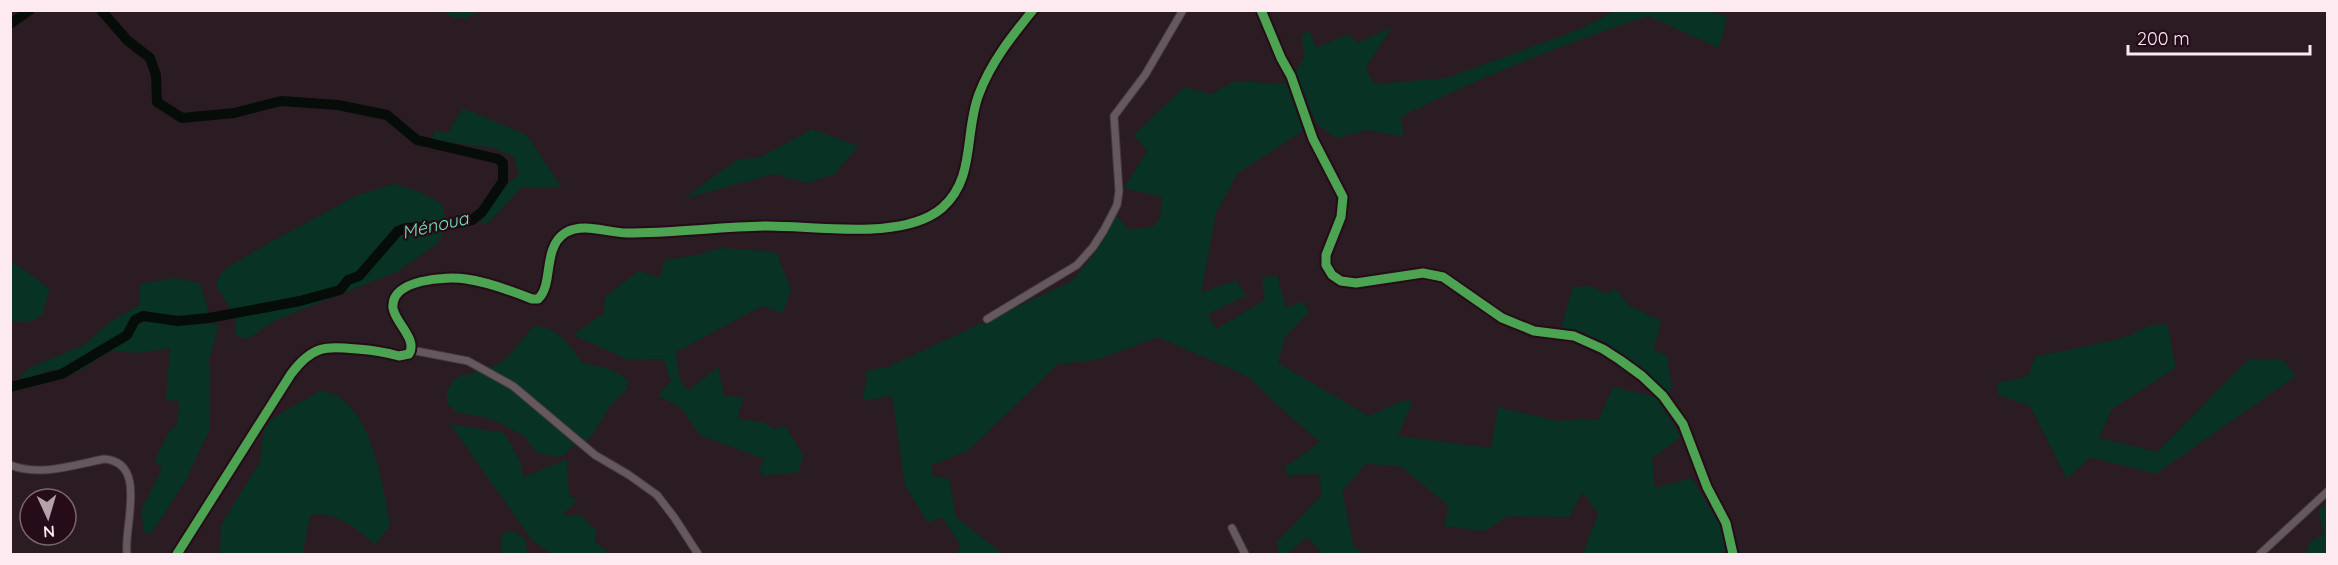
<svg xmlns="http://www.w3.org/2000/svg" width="2338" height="565" viewBox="0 0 2338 565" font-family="Quicksand,sans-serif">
<rect width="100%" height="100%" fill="#2a1c22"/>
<g fill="#083223">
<path d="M1617 10 1708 11 1727 17 1719 48 1648 16C1563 45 1481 76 1401 117L1404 137 1367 130 1337 138 1317 125 1295 73 1305 55 1301 35 1310 31 1316 48 1348 34 1357 43 1392 27 1366 68 1374 84 1447 78 1580 29Z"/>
<polygon points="445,11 478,11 467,18 453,18"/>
<polygon points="1235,81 1287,84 1304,130 1238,173 1216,213 1201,293 1236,280 1246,296 1208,314 1216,329 1265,300 1262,278 1277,275 1286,308 1303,301 1309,312 1285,337 1278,363 1369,416 1402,401 1413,401 1398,436 1491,448 1498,407 1557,421 1599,419 1613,387 1656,397 1681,437 1652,458 1655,488 1692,478 1725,534 1727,551 1719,554 1583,554 1598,514 1583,492 1569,517 1508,516 1485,531 1444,526 1449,506 1400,466 1366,464 1342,492 1354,546 1362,552 1362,554 1322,554 1307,537 1287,554 1279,554 1277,542 1321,496 1320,474 1288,475 1284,468 1320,442 1275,403 1247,376 1158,337 1096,360 1058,364 969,450 932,465 932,476 949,479 956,517 1003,554 956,554 961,546 942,517 928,523 905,485 892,396 863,401 867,370 888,367 1072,281 1097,250 1116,216 1129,229 1151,228 1160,219 1162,197 1124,188 1147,151 1134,135 1184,87 1211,94"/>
<polygon points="463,108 527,135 562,188 521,188 487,224 480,223 506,185 519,175 514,157 494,148 432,140 434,131 448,133"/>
<polygon points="812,129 858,146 835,174 807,183 774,174 683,199 737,160 761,157"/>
<polygon points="394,184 415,190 440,202 448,223 438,243 399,271 276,320 248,339 236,336 235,315 216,286 219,276 227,268 267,244 358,195"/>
<polygon points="722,248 776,252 791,289 783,313 762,306 676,352 679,378 688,391 718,367 724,396 744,397 737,419 763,422 775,429 785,425 803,455 799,472 764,476 759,470 764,459 700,435 681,408 658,396 671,381 663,359 629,360 573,335 604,313 605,297 639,271 659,278 665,260 696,255"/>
<path d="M10 260 50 289 42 315C31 322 23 324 11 321Z"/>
<polygon points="175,278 200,283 208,310 208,323 219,325 210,357 209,431 185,482 153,531 145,534 141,511 162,469 155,460 170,430 177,426 179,401 166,400 170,348 138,353 111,351 76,373 52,369 12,386 29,368 84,345 111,321 140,305 140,284"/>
<path d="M1590 286 1608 294 1615 288 1628 305 1661 321 1654 349 1667 356 1672 391 1667 394C1636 365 1604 337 1560 332L1573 287Z"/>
<polygon points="2167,324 2176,368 2112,409 2099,438 2157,452 2249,359 2283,360 2296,376 2156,474 2090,457 2067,479 2030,406 1998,395 1997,383 2028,376 2035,357 2120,339 2152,325"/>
<path d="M534 326C558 328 569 343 581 362L612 370 628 379 627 389C622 394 615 400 610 406 599 420 593 446 572 446L564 455 559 457 540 454 534 450 524 436 498 422 484 417 457 413 448 404 447 398V392L453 380 461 375H467L497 365 507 358Z"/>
<path d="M320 391C371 395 383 486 390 525L375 545C357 528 336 511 310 515L303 554H220L221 525 260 462 264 428 273 418Z"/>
<polygon points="450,424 504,433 520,461 524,477 567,459 569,496 578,500 562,515 582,516 597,532 594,541 606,550 606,554 552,554 532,540"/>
<polygon points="2327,502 2327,554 2305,554 2310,542 2324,533 2318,511"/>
<polygon points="507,531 514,532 525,538 527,554 502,554 502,534"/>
</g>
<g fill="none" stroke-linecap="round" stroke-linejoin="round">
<g stroke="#060d09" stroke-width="10">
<polyline points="10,24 30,10"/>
<polyline points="10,387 62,374 127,335 135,320 143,316 178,321 209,318 300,301 340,290 348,280 359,276 398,231 406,228 441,226 472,220 482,212 503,181 503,163 498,159 417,140 387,115 338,105 281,101 234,113 182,118 157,102 156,75 150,58 127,40 101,10"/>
</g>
<defs>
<g id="minor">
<polyline points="1261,10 1281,58 1291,76 1313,139 1343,197 1341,217 1326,255 1326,265 1332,275 1341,281 1356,283 1423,273 1443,277 1502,318 1534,331 1574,336 1603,349 1620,360 1642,376 1663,396 1683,424 1707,487 1726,523 1733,554"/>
<polyline points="987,319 1077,265 1093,247 1104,230 1117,205 1119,191 1114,116 1145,75 1183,10"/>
<polyline points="411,350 468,361 513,386 595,455 629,475 657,495 674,517 698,554"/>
<path d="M10 465C41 477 73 465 104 459 149 462 123 528 127 554"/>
<polyline points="1232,528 1245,554"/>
<path d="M177 554 291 374C312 346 324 346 357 349 371 350 385 352 399 356L409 354C418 339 395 323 393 308 390 279 447 276 466 279 488 282 512 291 532 299H538C554 285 542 248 565 233 583 222 608 233 627 233 673 233 718 227 764 226 813 225 902 242 942 208 976 179 964 132 979 94 991 62 1012 36 1033 10"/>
<polyline points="2260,554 2328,491"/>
</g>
</defs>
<use href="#minor" stroke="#473a3f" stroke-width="9"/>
<use href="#minor" stroke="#65585e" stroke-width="7"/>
<defs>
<g id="cycleway">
<polyline points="1261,10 1281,58 1291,76 1313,139 1343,197 1341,217 1326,255 1326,265 1332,275 1341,281 1356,283 1423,273 1443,277 1502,318 1534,331 1574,336 1603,349 1620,360 1642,376 1663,396 1683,424 1707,487 1726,523 1733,554"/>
<path d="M177 554 291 374C312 346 324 346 357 349 371 350 385 352 399 356L409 354C418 339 395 323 393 308 390 279 447 276 466 279 488 282 512 291 532 299H538C554 285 542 248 565 233 583 222 608 233 627 233 673 233 718 227 764 226 813 225 902 242 942 208 976 179 964 132 979 94 991 62 1012 36 1033 10"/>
</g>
</defs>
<use href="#cycleway" stroke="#250c18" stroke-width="13"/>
<use href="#cycleway" stroke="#4ca352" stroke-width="9"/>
</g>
<g text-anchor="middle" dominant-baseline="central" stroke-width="4.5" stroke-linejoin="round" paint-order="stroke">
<g font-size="18" font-style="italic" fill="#6bebb6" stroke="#250c18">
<text transform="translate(435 225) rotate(-13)">Ménoua</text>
</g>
</g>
<rect width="2338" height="565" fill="none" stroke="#fdeaf1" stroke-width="24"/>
<g transform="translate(48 517) rotate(176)"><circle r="28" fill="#250c18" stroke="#7b656f" stroke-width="1.5"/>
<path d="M0-4.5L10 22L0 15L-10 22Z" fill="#b3a2a9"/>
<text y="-9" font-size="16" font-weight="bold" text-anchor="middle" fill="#fdeaf1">N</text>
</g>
<path d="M2128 45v9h182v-9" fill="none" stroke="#fdeaf1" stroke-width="3"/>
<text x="2137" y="45" font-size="18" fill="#fdeaf1" stroke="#250c18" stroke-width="4.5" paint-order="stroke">200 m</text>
</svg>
